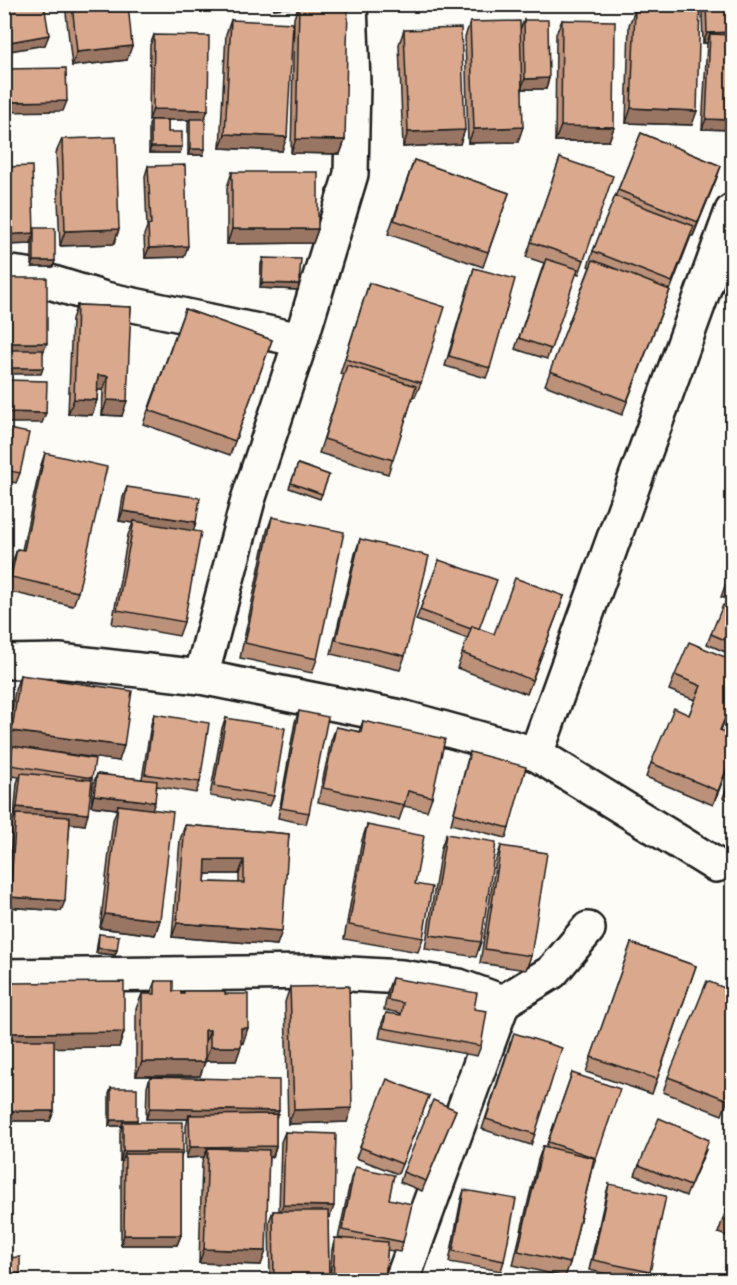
<svg xmlns="http://www.w3.org/2000/svg" width="737" height="1285" viewBox="0 0 737 1285" font-family="Itim,sans-serif">
<rect width="100%" height="100%" fill="#fdfcf7"/>
<filter id="ink" filterUnits="userSpaceOnUse"><feTurbulence type="fractalNoise" baseFrequency=".0167" numOctaves="2"/><feDisplacementMap in="SourceGraphic" scale="12" xChannelSelector="R" yChannelSelector="G"/><feConvolveMatrix kernelMatrix="1 2 1 2 8 2 1 2 1" color-interpolation-filters="sRGB"/></filter>
<g filter="url(#ink)">
<g fill="none" stroke-linecap="round" stroke-linejoin="round">
<defs>
<g id="street">
<polyline points="4,272 27,275 105,299 301,340"/>
<polyline points="4,662 59,661 201,677 405,718 536,754 716,865"/>
<polyline points="201,677 248,500 301,340 351,174 353,83 350,4"/>
<polyline points="536,754 732,211"/>
<polyline points="4,976 315,972 402,977 459,986 503,1002"/>
<polyline points="402,1280 503,1002 552,972 588,929"/>
</g>
</defs>
<use href="#street" stroke="#1c1c1c" stroke-width="38"/>
<use href="#street" stroke="#fdfcf7" stroke-width="33"/>
</g>
<g fill="#bb9179" stroke="#1c1c1c" stroke-width="1.5" fill-rule="evenodd">
<polygon points="65,4 128,4 127,60 72,66"/>
<polygon points="273,4 328,5 345,140 340,154 291,153 294,18 298,7 274,9"/>
<polygon points="647,4 700,4 692,125 626,123 629,25 635,10 645,11"/>
<polygon points="705,4 732,130 702,129 707,43 703,43 702,14"/>
<polygon points="231,20 282,151 220,148 226,34"/>
<polygon points="524,20 549,78 546,89 522,89 518,142 468,143 465,37 470,22 520,30"/>
<polygon points="562,20 614,127 609,141 555,141 556,34"/>
<polygon points="404,30 460,144 403,147 399,44"/>
<polygon points="154,35 204,119 203,155 188,155 188,124 189,120 168,120 168,132 180,153 149,153 149,125 151,120 157,120 149,120 150,45"/>
<polygon points="641,133 721,166 693,236 691,236 622,415 545,385 590,267 588,266 593,251"/>
<polygon points="62,139 119,229 114,244 60,246 56,153"/>
<polygon points="560,158 584,260 579,274 576,273 547,359 515,349 544,263 526,257"/>
<polygon points="414,160 509,193 483,267 388,234"/>
<polygon points="148,166 184,257 145,258 144,235 147,227 145,176"/>
<polygon points="4,167 34,228 53,267 32,267 32,240 31,244 4,245"/>
<polygon points="232,172 318,229 313,243 227,244 227,187"/>
<polygon points="263,258 299,284 298,290 260,288 261,264"/>
<polygon points="474,268 490,368 486,378 445,366"/>
<polygon points="369,283 421,383 415,397 413,396 388,474 319,453 344,375 340,374"/>
<polygon points="77,305 131,307 122,416 102,415 103,390 98,390 97,400 92,415 68,414 72,319"/>
<polygon points="185,309 272,340 230,455 143,424"/>
<polygon points="4,428 20,473 16,483 7,481 4,492"/>
<polygon points="45,453 78,592 73,606 6,591 12,563 17,549 22,550 40,468"/>
<polygon points="298,464 329,475 320,499 289,488"/>
<polygon points="127,487 196,522 193,531 184,622 179,636 112,624 128,535 133,523 119,521 123,497"/>
<polygon points="272,517 317,659 312,673 240,658 267,531"/>
<polygon points="360,539 405,656 400,670 331,654 355,554"/>
<polygon points="439,560 479,629 494,634 564,596 527,694 457,668 468,639 416,620"/>
<polygon points="732,566 732,601 721,597"/>
<polygon points="732,609 732,655 707,644 711,634"/>
<polygon points="732,660 732,712 729,710 721,730 732,757 713,805 646,777 651,763 689,715 695,700 669,690 675,675"/>
<polygon points="20,675 119,761 21,747 92,778 85,825 70,823 61,911 7,907 12,824 14,818 17,783 19,777 6,775 9,756 13,746 7,746 15,690"/>
<polygon points="299,711 309,813 306,824 278,818 295,722"/>
<polygon points="154,714 200,782 196,793 157,786 152,809 160,920 155,935 100,928 113,820 117,809 91,806 93,784 97,774 142,779 151,724"/>
<polygon points="226,718 274,796 270,806 210,796 222,728"/>
<polygon points="363,721 432,797 427,811 404,806 399,820 318,802 331,741 336,727 359,732"/>
<polygon points="470,752 509,828 506,838 451,824 467,762"/>
<polygon points="732,773 732,801 723,798"/>
<path d="M185 825 289 834 277 945 172 937 180 840ZM206 874H239V883L205 882Z"/>
<polygon points="367,825 415,884 423,938 418,952 344,939 362,840"/>
<polygon points="446,834 481,942 476,957 425,949 441,848"/>
<polygon points="501,846 531,956 526,970 480,963 496,860"/>
<polygon points="99,934 117,950 115,955 96,953 98,939"/>
<polygon points="631,943 696,966 652,1094 586,1072"/>
<polygon points="392,978 474,1009 481,1046 477,1056 379,1038 382,1023 386,1013 399,1015 400,1013 384,1010 388,989"/>
<polygon points="155,981 181,994 183,994 184,991 225,994 243,1043 241,1043 236,1061 205,1061 200,1076 136,1076 136,1009 142,994 150,994"/>
<polygon points="8,983 124,1032 119,1047 54,1047 54,1111 50,1121 4,1121 4,992"/>
<polygon points="290,987 347,1122 288,1124 285,1002"/>
<polygon points="510,1043 535,1134 531,1145 482,1129"/>
<polygon points="572,1073 596,1158 593,1168 592,1168 570,1263 565,1277 513,1265 538,1160 543,1146 546,1147"/>
<polygon points="150,1077 276,1117 276,1146 273,1157 269,1157 261,1265 199,1263 202,1162 204,1157 186,1158 186,1126 188,1119 146,1119 147,1087"/>
<polygon points="668,1077 732,1089 722,1115 663,1092"/>
<polygon points="111,1088 137,1122 181,1158 181,1235 177,1245 121,1245 121,1164 122,1161 120,1161 120,1133 122,1126 109,1126 109,1094"/>
<polygon points="429,1096 398,1174 356,1158 360,1147"/>
<polygon points="456,1110 422,1191 400,1182 403,1172"/>
<polygon points="285,1132 330,1217 328,1217 329,1281 270,1281 269,1222 273,1211 279,1211 281,1142"/>
<polygon points="706,1150 686,1196 635,1175 639,1165"/>
<polygon points="355,1167 389,1199 403,1242 400,1252 387,1250 385,1281 330,1281 332,1249 335,1238 338,1239 351,1178"/>
<polygon points="609,1184 650,1272 647,1281 636,1281 589,1270 606,1194"/>
<polygon points="464,1190 504,1261 501,1271 449,1262 461,1200"/>
<polygon points="732,1193 732,1238 718,1233"/>
</g>
<g fill="#997663" stroke="#1c1c1c" stroke-width="1.5">
<polygon points="275,4 299,4 298,7 274,9"/>
<polygon points="732,32 732,42 710,34 707,43 703,43 707,33"/>
<polygon points="49,35 45,45 4,52 4,43"/>
<polygon points="132,46 127,60 72,66 77,52"/>
<polygon points="549,78 546,89 521,89 525,79"/>
<polygon points="67,101 63,111 4,112 4,102"/>
<polygon points="631,108 697,111 692,125 626,123"/>
<polygon points="153,109 208,110 204,120 149,120"/>
<polygon points="706,119 732,120 732,130 702,129"/>
<polygon points="561,126 614,127 609,141 555,141"/>
<polygon points="523,127 518,142 468,143 474,129"/>
<polygon points="465,130 460,144 403,147 408,132"/>
<polygon points="225,134 287,137 282,151 220,148"/>
<polygon points="296,139 345,140 340,154 291,153"/>
<polygon points="151,147 182,147 180,153 149,153"/>
<polygon points="190,149 205,149 203,155 188,155"/>
<polygon points="721,166 716,180 693,236 698,222"/>
<polygon points="119,229 114,244 60,246 65,231"/>
<polygon points="232,229 318,229 313,243 227,244"/>
<polygon points="34,233 31,244 4,245 4,235"/>
<polygon points="188,246 184,257 145,258 149,248"/>
<polygon points="34,261 55,261 53,267 32,267"/>
<polygon points="262,283 299,284 298,290 260,288"/>
<polygon points="4,343 47,343 43,353 4,353"/>
<polygon points="4,368 43,368 41,374 4,374"/>
<polygon points="98,375 108,376 103,390 93,390"/>
<polygon points="74,399 97,400 92,415 68,414"/>
<polygon points="107,400 127,401 122,416 102,415"/>
<polygon points="4,412 46,413 42,423 4,423"/>
<polygon points="123,511 196,522 193,532 134,521 133,523 119,521"/>
<polygon points="12,731 124,746 119,761 7,746"/>
<polygon points="732,755 732,757 713,805 718,791"/>
<polygon points="94,795 155,802 151,813 118,805 117,809 91,806"/>
<polygon points="17,807 88,814 85,825 16,818 16,814 14,818"/>
<polygon points="4,830 9,830 7,835 4,835"/>
<polygon points="206,860 244,860 239,874 201,874"/>
<polygon points="10,897 65,901 61,911 7,907"/>
<polygon points="105,914 160,920 155,935 100,928"/>
<polygon points="177,923 282,931 277,945 172,937"/>
<polygon points="98,948 117,950 115,955 96,953"/>
<polygon points="241,1028 248,1028 243,1043 236,1043"/>
<polygon points="205,1030 210,1030 205,1044"/>
<polygon points="124,1032 119,1047 4,1048 4,1043 8,1033"/>
<polygon points="210,1047 241,1047 236,1061 205,1061"/>
<polygon points="142,1062 205,1062 200,1076 136,1076"/>
<polygon points="150,1108 279,1111 275,1121 189,1115 188,1119 146,1119"/>
<polygon points="352,1108 347,1122 288,1124 294,1110"/>
<polygon points="4,1111 54,1111 50,1121 4,1121"/>
<polygon points="111,1120 137,1120 135,1126 123,1122 122,1126 109,1126"/>
<polygon points="276,1146 273,1157 207,1157 208,1148 204,1157 186,1158 190,1147"/>
<polygon points="123,1151 183,1151 180,1161 125,1154 122,1161 120,1161"/>
<polygon points="283,1205 334,1206 330,1217 279,1215"/>
<polygon points="124,1235 181,1235 177,1245 121,1245"/>
<polygon points="204,1249 266,1251 261,1265 199,1263"/>
<polygon points="4,1274 20,1274 18,1279 4,1279"/>
</g>
<g fill="#daa98d" stroke="#1c1c1c" stroke-width="1.5" fill-rule="evenodd">
<polygon points="4,4 44,4 49,35 4,43"/>
<polygon points="72,4 128,4 132,46 77,52"/>
<polygon points="299,4 348,5 345,140 296,139"/>
<polygon points="648,4 700,4 697,111 631,108 635,10 648,11"/>
<polygon points="706,4 732,4 732,32 707,33"/>
<polygon points="231,20 293,23 287,137 225,134"/>
<polygon points="524,20 548,20 549,78 525,79"/>
<polygon points="562,20 615,21 614,127 561,126"/>
<polygon points="520,21 523,127 474,129 470,22"/>
<polygon points="461,28 465,130 408,132 404,30"/>
<polygon points="710,34 732,35 732,120 706,119"/>
<polygon points="154,35 209,36 208,110 153,109"/>
<polygon points="66,68 67,101 4,102 4,69"/>
<rect x="190" y="119" width="15" height="30"/>
<polygon points="151,120 168,120 168,132 182,132 182,147 151,147"/>
<polygon points="641,133 721,166 698,222 618,190"/>
<polygon points="116,137 119,229 65,231 62,139"/>
<polygon points="560,158 613,176 584,260 531,242"/>
<polygon points="414,160 509,193 488,252 394,220"/>
<polygon points="185,165 188,246 149,248 148,225 151,224 148,166"/>
<polygon points="32,166 34,233 4,235 4,167"/>
<rect x="232" y="172" width="86" height="57"/>
<polygon points="615,196 694,226 672,282 593,251"/>
<rect x="34" y="228" width="21" height="33"/>
<polygon points="263,258 301,259 299,284 262,283"/>
<polygon points="546,259 578,269 551,349 519,338"/>
<polygon points="593,260 670,290 627,401 550,371"/>
<polygon points="474,268 515,279 490,368 449,356"/>
<rect x="4" y="278" width="43" height="65"/>
<polygon points="369,283 445,307 421,383 345,359"/>
<polygon points="77,305 131,307 127,401 107,400 108,376 98,375 97,400 74,399"/>
<polygon points="185,309 272,340 235,441 149,410"/>
<rect x="4" y="350" width="39" height="18"/>
<polygon points="347,365 416,386 393,460 324,439"/>
<polygon points="4,380 47,381 46,413 4,412"/>
<polygon points="4,428 29,433 20,473 4,470"/>
<polygon points="45,453 107,467 78,592 11,577 17,549 24,550"/>
<polygon points="298,464 329,475 322,494 291,483"/>
<polygon points="4,475 9,476 4,492"/>
<polygon points="127,487 200,498 196,522 123,511"/>
<polygon points="272,517 344,532 317,659 245,643"/>
<polygon points="134,521 201,532 184,622 117,610"/>
<polygon points="360,539 429,556 405,656 336,640"/>
<polygon points="439,560 497,580 479,629 472,626 471,629 420,610"/>
<polygon points="732,566 732,585 726,582"/>
<polygon points="515,578 564,596 532,680 462,653 472,626 494,634"/>
<polygon points="723,605 732,609 732,643 711,634"/>
<polygon points="689,642 732,660 732,701 720,730 732,735 732,755 718,791 651,763 674,708 689,715 701,686 675,675"/>
<polygon points="20,675 132,691 124,746 12,731"/>
<polygon points="299,711 328,717 309,813 281,808"/>
<polygon points="154,714 209,723 200,782 145,774"/>
<polygon points="226,718 285,728 274,796 214,786"/>
<polygon points="363,721 445,739 432,797 408,791 404,805 323,788 336,727 361,732"/>
<polygon points="13,746 95,759 92,778 10,765"/>
<polygon points="470,752 526,767 509,828 454,813"/>
<polygon points="21,773 92,780 88,814 17,807"/>
<polygon points="732,773 732,789 727,787"/>
<polygon points="97,774 157,781 155,802 94,795"/>
<polygon points="4,780 13,781 9,830 4,830"/>
<polygon points="118,805 173,812 160,920 105,914"/>
<polygon points="16,814 70,817 65,901 10,897"/>
<path d="M185 825 289 834 282 931 177 923ZM206 860H244V883L205 882Z"/>
<polygon points="367,825 424,836 415,884 432,887 423,938 349,925"/>
<polygon points="446,834 496,842 481,942 430,935"/>
<polygon points="501,846 547,853 531,956 485,949"/>
<polygon points="99,934 119,936 117,950 98,948"/>
<polygon points="631,943 696,966 657,1079 591,1057"/>
<polygon points="392,978 477,993 474,1009 487,1011 481,1046 383,1028 386,1013 401,1015 403,1003 388,1000"/>
<polygon points="155,981 173,981 173,991 181,991 181,994 184,994 184,991 225,991 225,994 248,994 248,1028 241,1028 241,1047 210,1047 210,1030 205,1030 205,1062 142,1062 142,994 155,994"/>
<polygon points="707,981 732,991 732,1088 728,1100 668,1077"/>
<polygon points="124,982 124,1032 8,1033 8,983"/>
<polygon points="349,986 352,1108 294,1110 290,987"/>
<polygon points="514,1033 562,1048 535,1134 486,1119"/>
<rect x="4" y="1040" width="50" height="71"/>
<polygon points="572,1073 620,1089 596,1158 548,1142"/>
<polygon points="150,1077 279,1080 279,1111 150,1108"/>
<polygon points="387,1079 429,1096 402,1164 360,1147"/>
<rect x="111" y="1088" width="26" height="32"/>
<polygon points="433,1100 456,1110 426,1181 403,1172"/>
<polygon points="276,1114 276,1146 190,1147 189,1115"/>
<polygon points="659,1118 709,1140 690,1186 639,1165"/>
<rect x="123" y="1122" width="60" height="29"/>
<polygon points="285,1132 336,1134 334,1206 283,1205"/>
<polygon points="543,1146 594,1158 570,1263 518,1251"/>
<polygon points="208,1148 269,1150 266,1251 204,1249"/>
<polygon points="125,1154 181,1154 181,1235 124,1235"/>
<polygon points="355,1167 394,1175 389,1199 412,1204 403,1242 342,1230"/>
<polygon points="609,1184 666,1196 650,1272 593,1260"/>
<polygon points="464,1190 516,1199 504,1261 453,1251"/>
<polygon points="732,1193 732,1222 723,1219"/>
<polygon points="273,1211 328,1211 329,1281 274,1281"/>
<polygon points="335,1238 388,1242 385,1281 333,1281"/>
<polygon points="20,1257 20,1274 4,1274 4,1258"/>
</g>
</g>
<rect width="737" height="1285" fill="none" stroke="#fdfcf7" stroke-width="24"/>
<rect x="12" y="12" width="713" height="1261" fill="none" stroke="#1c1c1c" stroke-width="2" filter="url(#ink)"/>
</svg>
